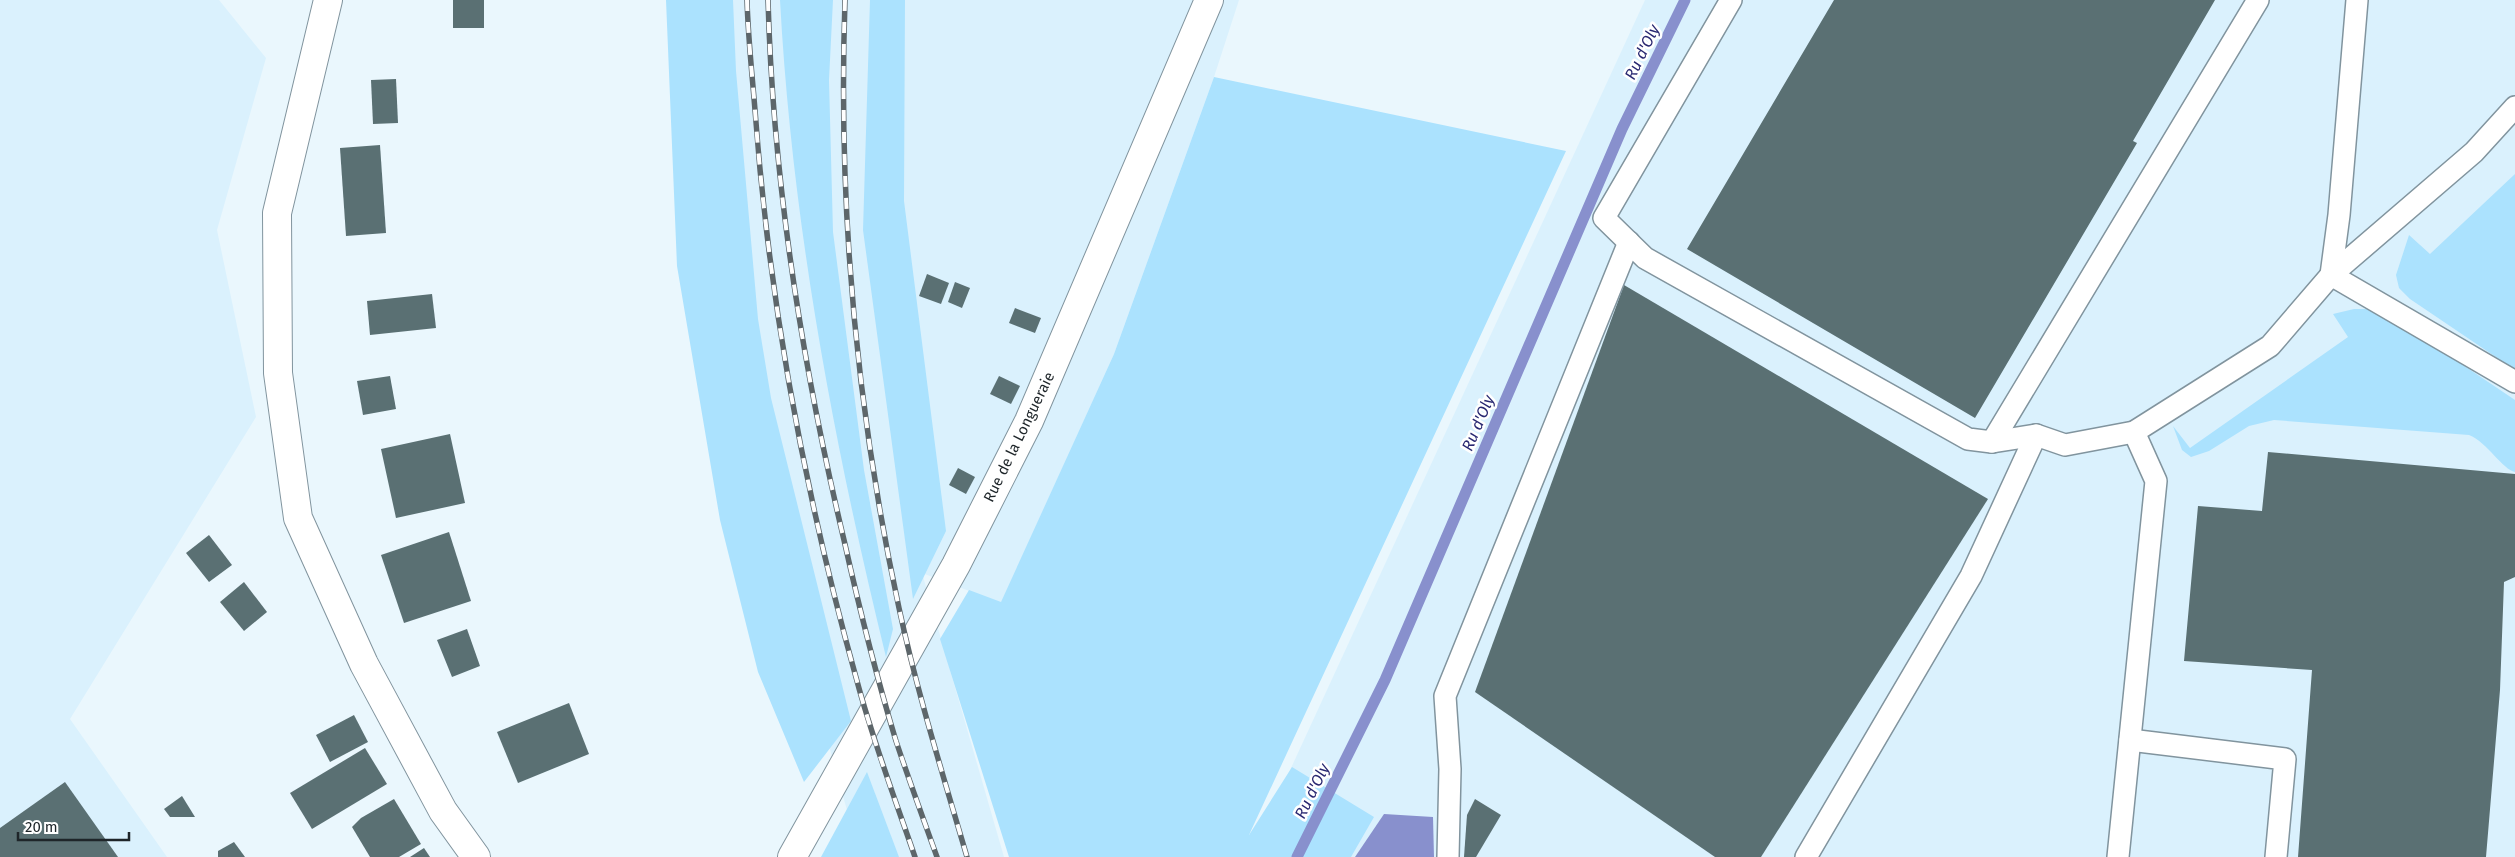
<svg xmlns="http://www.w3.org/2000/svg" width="2515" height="857" viewBox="0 0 2515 857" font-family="'Fira Sans',sans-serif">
<rect width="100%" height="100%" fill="#eaf7fd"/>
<g fill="#daf1fd">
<polygon points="0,0 219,0 266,58 217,230 256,417 70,719 167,857 0,857"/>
<polygon points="684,0 1239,0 1214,77 1114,354 1001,603 922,573 1004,857 860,857 747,451"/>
<polygon points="1645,0 2515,0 2515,857 1250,857"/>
</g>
<g fill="#abe2fe">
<polygon points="666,0 733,0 736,71 758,319 771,398 851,721 804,782 758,672 720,520 677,266"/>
<path d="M780 0H833L829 80 833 232 864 470 893 629 886 657C833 441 792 222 780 0Z"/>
<polygon points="870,0 905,0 904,201 946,531 913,599 863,230"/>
<polygon points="1214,77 1566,151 1249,835 1292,767 1374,817 1351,857 1009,857 940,639 969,590 1001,602 1114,354"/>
<polygon points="2515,174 2515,370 2410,299 2399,288 2396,275 2409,235 2430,254"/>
<path d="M2354 309H2372L2396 320 2515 400V472C2503 470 2487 442 2469 435L2274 420 2249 426 2209 451 2191 457 2182 450 2173 426 2190 448 2348 337 2333 314Z"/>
<polygon points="867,772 899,857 821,857"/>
</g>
<polygon fill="#8890cd" points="1384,814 1433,817 1434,857 1355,857"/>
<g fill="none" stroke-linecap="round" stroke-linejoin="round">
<polyline stroke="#8890cd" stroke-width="11" points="1297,857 1385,680 1622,129 1685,0"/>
</g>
<g fill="#5a7073">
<rect x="453" y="0" width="31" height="28"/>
<polygon points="1834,0 2215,0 2133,141 2137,143 1975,418 1687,249"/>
<polygon points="396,79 398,123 373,124 371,80"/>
<polygon points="380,145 386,233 346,236 340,148"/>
<polygon points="927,274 949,283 941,304 919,296"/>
<polygon points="955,282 970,288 962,308 948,302"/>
<polygon points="1624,285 1988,499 1761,857 1715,857 1475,692"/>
<polygon points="432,294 436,328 370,335 367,301"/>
<polygon points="1015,308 1041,318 1035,333 1009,323"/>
<polygon points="390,376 396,409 363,415 357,381"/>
<polygon points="999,376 1020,386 1011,404 990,394"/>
<polygon points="450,434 465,503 396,518 381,449"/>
<polygon points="2268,452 2515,474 2515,577 2504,582 2500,690 2486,857 2298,857 2312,670 2184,661 2198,506 2262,511"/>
<polygon points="958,468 975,477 966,494 949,485"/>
<polygon points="449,532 471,601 404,623 381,555"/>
<polygon points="209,535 232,565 209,582 186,553"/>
<polygon points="244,582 267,612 244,631 220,602"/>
<polygon points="467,629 480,666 452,677 437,640"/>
<polygon points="569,703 589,754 518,783 497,732"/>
<polygon points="354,715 368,742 330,762 316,735"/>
<polygon points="365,748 387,784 312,829 290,793"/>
<polygon points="65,782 118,857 0,857 0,828"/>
<polygon points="182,796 195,817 170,817 164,809"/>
<polygon points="394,799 421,844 399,857 370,857 352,827 361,818"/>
<polygon points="1475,799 1501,815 1476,857 1464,857 1467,815"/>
<polygon points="234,842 245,857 218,857 218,851"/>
<polygon points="424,848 430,857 410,857"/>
</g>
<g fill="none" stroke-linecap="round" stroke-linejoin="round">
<defs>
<g id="lane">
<polyline points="1731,0 1604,218 1645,258 1968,439 1992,442 2036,435 2065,445 2134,432 2270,346 2331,275 2474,152 2515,107"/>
<polyline points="2331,275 2339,215 2357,0"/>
<polyline points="2331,275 2515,382"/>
<polyline points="1992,442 2258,0"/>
<polyline points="2130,740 2285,759 2276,857"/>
<polyline points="1448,857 1450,769 1445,696 1629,242"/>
<polyline points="1806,857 1971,576 2036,435"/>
<polyline points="2118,857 2156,481 2134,432"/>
</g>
<g id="street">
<polyline points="328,0 277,213 278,373 298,518 364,664 443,811 476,857"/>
<polyline points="792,857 956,565 1029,421 1209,0"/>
</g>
</defs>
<use href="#lane" stroke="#81949e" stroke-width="24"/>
<use href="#street" stroke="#81949e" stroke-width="30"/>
<use href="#lane" stroke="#fff" stroke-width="21"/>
<use href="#street" stroke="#fff" stroke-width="28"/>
<defs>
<g id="rail">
<path d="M747 0C748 37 752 73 755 110 769 303 805 495 857 681 873 741 895 799 915 857"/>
<path d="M768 0C773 182 802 364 844 540 859 607 876 675 896 741 909 780 923 818 937 857"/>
<path d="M845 0C838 203 856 409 899 608 917 692 943 775 967 857"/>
</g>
</defs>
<use href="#rail" stroke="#5d666a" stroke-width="5.5"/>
<use href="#rail" stroke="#fff" stroke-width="4" stroke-dasharray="11" stroke-linecap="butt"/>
</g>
<g text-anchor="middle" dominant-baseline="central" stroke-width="5" stroke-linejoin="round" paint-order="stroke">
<g font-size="15" fill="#1e2529" stroke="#fff">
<text transform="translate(1019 437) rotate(-64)">Rue de la Longueraie</text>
</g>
<g font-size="16" font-style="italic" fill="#292871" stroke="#fff">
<text transform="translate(1642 52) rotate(-64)">Ru d'Oly</text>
<text transform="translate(1478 423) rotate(-67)">Ru d'Oly</text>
<text transform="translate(1312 791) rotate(-64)">Ru d'Oly</text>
</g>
</g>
<path d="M18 832v8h111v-8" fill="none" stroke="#1e2529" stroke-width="2.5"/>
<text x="25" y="832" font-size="15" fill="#1e2529" stroke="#ffffff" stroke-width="4" paint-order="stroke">20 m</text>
</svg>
